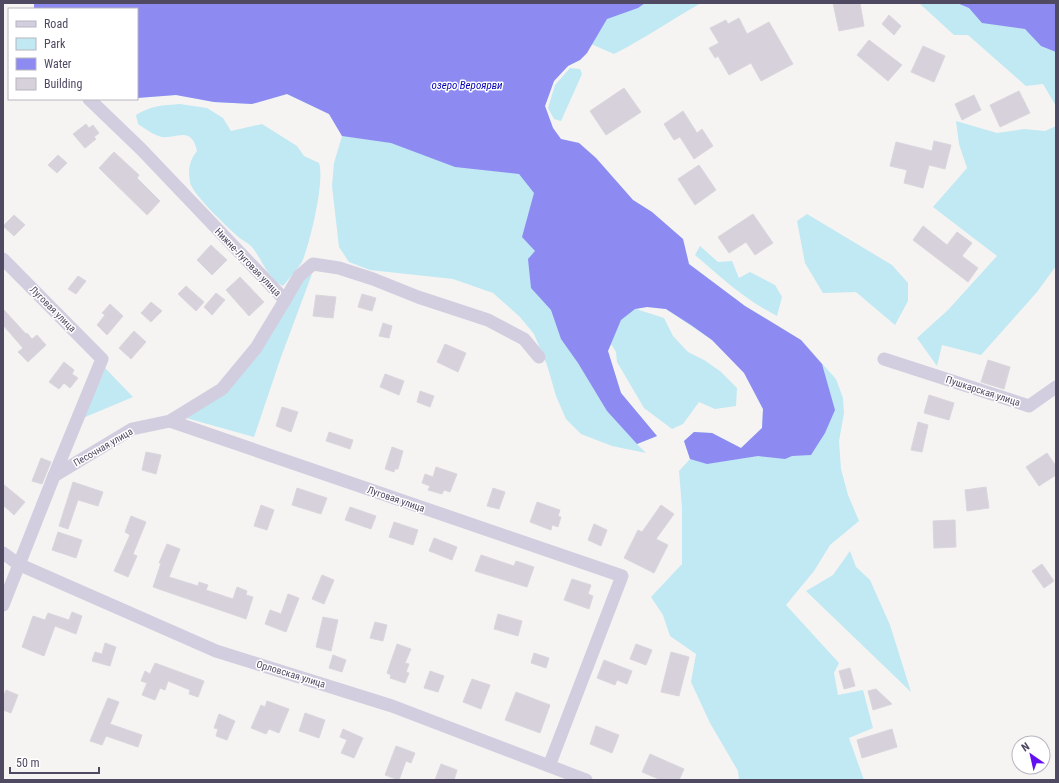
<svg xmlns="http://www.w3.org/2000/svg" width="1059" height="783" viewBox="0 0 1059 783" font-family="'Roboto Condensed',sans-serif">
<rect width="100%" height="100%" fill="#f5f4f2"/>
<g fill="#c0e9f3">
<path d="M34 3H701C671 20 644 39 614 54L591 44 587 53 580 60 568 66 554 81 545 106 553 128 561 139 579 143 596 158 633 200 652 212 683 239 689 264 745 306 801 340 836 379 843 398 844 413 839 441 841 469 848 495 859 521 830 545 814 571 786 605 839 663 834 673 838 695 863 690 873 728 849 738 864 780H739L738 771 710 723 691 682 696 654 670 636 663 615 651 597 682 564V508L679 471 690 459 684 441 694 432 712 433 741 448 762 428 763 409 745 373 712 340 666 309 647 307 636 309 664 318 673 336 688 352 704 360 720 371 737 388 736 406 715 409 699 402 683 424 672 429 644 408 617 362 616 352 611 344 608 351 621 393 657 436 637 444 646 453 612 446 581 434 566 419 556 396 547 365 534 334 520 317 493 293 453 279 370 270 349 262 339 247 332 186 334 163 342 136 329 114 287 94 252 104 214 102 176 95 137 98V9H34Z"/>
<polygon points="919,3 1056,3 1056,106 1043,84 1026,86 968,35 954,35"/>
<polygon points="570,68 580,69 582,74 561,121 554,119 548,108 555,85"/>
<path d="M180 104 207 108 223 118 231 131 262 124 297 146 304 156 319 163C325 181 310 243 302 262 299 267 288 280 283 286 267 279 262 258 251 246 248 243 244 241 241 239 231 231 191 193 190 182 188 170 189 161 197 151 191 125 178 139 162 137 155 136 144 128 138 124L136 115C150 106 163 105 180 104Z"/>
<polygon points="956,121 997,133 1024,129 1045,131 1056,126 1056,266 1037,292 981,355 942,345 937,366 917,338 948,310 997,256 933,207 967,168 959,144"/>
<polygon points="807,214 892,265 908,283 908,301 895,325 856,292 823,293 805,263 797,221"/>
<path d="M700 246 718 262 732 261 739 278 750 272 775 285 782 297 777 316C744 299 723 279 695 255Z"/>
<polygon points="312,274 281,357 254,437 186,418 227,392 303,279"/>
<polygon points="105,368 133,397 83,418"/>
<polygon points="850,551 856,567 870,580 890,625 911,692 806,591 833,575"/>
</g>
<g fill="#8d8bf2">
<polygon points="34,3 645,3 638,8 607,19 587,53 580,60 568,66 554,81 545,106 553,128 561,139 579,143 596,158 633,200 652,212 683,239 689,264 745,306 801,340 822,364 835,410 825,433 811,455 792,456 785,459 758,456 707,464 690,459 684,441 694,432 712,433 741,448 762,428 763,409 744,373 712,340 691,325 666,309 647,307 635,309 621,320 608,351 621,393 657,436 637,444 607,411 578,363 561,339 551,310 531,288 528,259 535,251 522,237 534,193 519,174 455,167 391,143 342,136 329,114 287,94 252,104 214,102 176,95 137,98 137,9 34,9"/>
<polygon points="957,3 1056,3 1056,52 1041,46 1025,29 982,23 969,8"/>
</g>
<g fill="#d6d1da" stroke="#dad6de">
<polygon points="833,3 860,3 864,26 839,31"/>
<polygon points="889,15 901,26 894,35 882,24"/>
<polygon points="739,18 747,34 769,22 793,64 761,81 751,63 729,75 718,56 715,58 709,48 719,43 710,28 726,20 728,24"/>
<polygon points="869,40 902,65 888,81 857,55"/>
<polygon points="923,46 945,56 934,82 911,72"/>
<polygon points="624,88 641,112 606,135 590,111"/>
<polygon points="1019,91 1030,113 1000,127 990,105"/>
<polygon points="974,95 981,110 962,120 955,104"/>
<polygon points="683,111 697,133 702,129 713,146 694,159 680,137 674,140 664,124"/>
<polygon points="86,124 89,128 93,125 99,133 94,137 96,139 85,148 73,134"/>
<polygon points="934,141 951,145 945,169 929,165 923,188 904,183 907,170 890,166 896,142 932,151"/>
<polygon points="114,152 139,175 137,178 160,201 147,215 99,168"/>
<polygon points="58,155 67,163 57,173 48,165"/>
<polygon points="699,165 716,190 695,205 678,179"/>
<polygon points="753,214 773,243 755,255 746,242 729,253 718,237"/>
<polygon points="14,215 25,225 14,236 3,226"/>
<polygon points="923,226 947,245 957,232 972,243 962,256 978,268 968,282 913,240"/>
<polygon points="211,245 227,260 212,275 197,260"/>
<polygon points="78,276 86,281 76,294 68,289"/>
<polygon points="240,277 264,302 249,316 226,290"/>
<polygon points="186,286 204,302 196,311 178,294"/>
<polygon points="216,293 225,300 212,315 204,307"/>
<polygon points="362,294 376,298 372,311 358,307"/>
<polygon points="316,295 336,297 333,318 313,316"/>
<polygon points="151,302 162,311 151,322 141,313"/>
<polygon points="110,304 123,316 107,335 97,325 105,315 102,313"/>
<polygon points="3,309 26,334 27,333 32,339 37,335 46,345 28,362 18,352 23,348 3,325"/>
<polygon points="383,323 392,326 389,338 379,336"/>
<polygon points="134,331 146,342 131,359 119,348"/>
<polygon points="445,344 466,353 458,372 437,362"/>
<polygon points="988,360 1010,367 1004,389 981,382"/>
<polygon points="64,362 74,370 72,374 78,378 70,388 64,383 59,389 49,382"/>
<polygon points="385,374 404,381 399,395 380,387"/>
<polygon points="420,391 434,396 430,407 417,402"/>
<polygon points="929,395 954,403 949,420 924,413"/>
<polygon points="282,407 298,412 291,432 276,426"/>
<polygon points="918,422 928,425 922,452 911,450"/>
<polygon points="329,432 353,440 350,449 326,441"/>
<polygon points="392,447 403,451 398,469 395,469 394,472 385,469"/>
<polygon points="146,452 161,455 156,474 142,470"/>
<polygon points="1047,453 1056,466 1056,475 1039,486 1026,467"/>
<polygon points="41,458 51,462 42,484 32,481"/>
<polygon points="436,467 457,474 450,492 444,490 442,494 428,490 430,486 422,483 425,474 433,477"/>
<polygon points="73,482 103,492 98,506 78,500 68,529 59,526"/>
<polygon points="3,484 25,502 14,515 3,505"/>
<polygon points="986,487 989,508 967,511 965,490"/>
<polygon points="297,488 327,498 321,514 292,505"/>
<polygon points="493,488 505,492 499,509 487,506"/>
<polygon points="537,502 560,510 558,516 561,517 558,527 552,525 551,530 530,522"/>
<polygon points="261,505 274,510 267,530 254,526"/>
<polygon points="661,505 674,514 656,539 668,545 654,573 624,558 638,530 642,532"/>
<polygon points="350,507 376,516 371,529 345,520"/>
<polygon points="131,516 146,522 133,554 137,556 128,577 114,571 130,535 125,532"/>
<polygon points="955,520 956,547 934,548 933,521"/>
<polygon points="394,522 418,530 413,545 389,537"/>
<polygon points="594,524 607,530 601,546 588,540"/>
<polygon points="58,532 82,540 76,558 52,550"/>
<polygon points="434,538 457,547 452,560 429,551"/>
<polygon points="167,544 180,549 169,577 198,586 199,582 208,585 206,590 233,599 237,587 247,591 246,595 253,597 246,619 153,587 161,563 159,563"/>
<polygon points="481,555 514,566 516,561 534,567 527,587 475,571"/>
<polygon points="1042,564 1054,581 1044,588 1032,571"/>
<polygon points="322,575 334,580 324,604 312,599"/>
<polygon points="572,579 591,585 588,594 593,596 589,609 564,600"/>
<polygon points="288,594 299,598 286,632 265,624 270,610 281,614"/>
<polygon points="72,612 82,616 76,634 55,626 44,656 22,647 33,616 45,620 48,613 69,620"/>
<polygon points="498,614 522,621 518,636 494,629"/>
<polygon points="323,617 338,620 331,651 316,647"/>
<polygon points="375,622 387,625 383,641 370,638"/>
<polygon points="105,643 116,647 110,666 92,661 95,652 102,654"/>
<polygon points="397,644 411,649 405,663 409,664 406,672 409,673 405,683 390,678 391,675 387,673"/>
<polygon points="636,644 652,650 646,665 630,659"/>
<polygon points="671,652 689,657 679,696 661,692"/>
<polygon points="534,653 549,658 546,668 531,663"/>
<polygon points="333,655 346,660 342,672 329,668"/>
<polygon points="604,660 632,671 627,684 617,680 615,685 597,678"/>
<polygon points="155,663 204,681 198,697 189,694 190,690 168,681 165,690 160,688 155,700 142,695 147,683 141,681 145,671 150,674"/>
<polygon points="850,668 855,686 844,689 839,671"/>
<polygon points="430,671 444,676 438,692 424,688"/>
<polygon points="472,679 490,685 481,709 463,702"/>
<polygon points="876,689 892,704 873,710 868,691"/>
<polygon points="6,690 18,695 11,713 3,710 3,697"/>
<polygon points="516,692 550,705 540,733 505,720"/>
<polygon points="108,698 119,702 110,724 142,735 138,747 106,736 102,745 90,741"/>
<polygon points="267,701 289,709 279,733 269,729 266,734 251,728 261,705 265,707"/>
<polygon points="305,713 325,720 319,738 299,731"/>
<polygon points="219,714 235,721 227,740 216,736 218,729 214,728"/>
<polygon points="596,726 619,735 612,753 590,744"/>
<polygon points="343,729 363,738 354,758 341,753 347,740 340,737"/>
<polygon points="892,729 897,747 862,758 857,740"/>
<polygon points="396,746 415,753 411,763 406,761 399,780 385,775"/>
<polygon points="650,754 684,769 679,780 661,780 642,772"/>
<polygon points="441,764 457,770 454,780 435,780"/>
</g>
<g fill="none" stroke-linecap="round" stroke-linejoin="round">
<g stroke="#d3cedf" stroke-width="13">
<polyline points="89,99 141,149 285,300 299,276 313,264 339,268 373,279 418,297 488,320 524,339 539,357"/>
<polyline points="3,259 102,359 54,476"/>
<polyline points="884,359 1029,406 1056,387"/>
<polyline points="170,421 622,576 549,766"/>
<polyline points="3,553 18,564 216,651 392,706 586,780"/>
<polyline points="3,605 54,476 132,429 170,421 222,389 256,348 285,300"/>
</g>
</g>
<g text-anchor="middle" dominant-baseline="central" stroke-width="3" stroke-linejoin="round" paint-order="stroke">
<g font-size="10" fill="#504962" stroke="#fff">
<text transform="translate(248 262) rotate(46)">Нижне-Луговая улица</text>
<text transform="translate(53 309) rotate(45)">Луговая улица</text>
<text transform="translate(983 391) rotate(18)">Пушкарская улица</text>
<text transform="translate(103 447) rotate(-30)">Песочная улица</text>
<text transform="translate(396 499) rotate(19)">Луговая улица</text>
<text transform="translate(291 674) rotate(17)">Орловская улица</text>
</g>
<g font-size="11" font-style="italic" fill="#0603ba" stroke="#fff">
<text x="467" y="85">озеро Вероярви</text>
</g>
</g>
<rect width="1059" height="783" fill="none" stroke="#504962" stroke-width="8"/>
<rect x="8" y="8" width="130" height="92" fill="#ffffff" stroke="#b9b6c0"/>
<rect x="16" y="21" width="20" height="6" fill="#d3cedf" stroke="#b9b6c0"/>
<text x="44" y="28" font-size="12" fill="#504962">Road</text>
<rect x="16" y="38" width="20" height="12" fill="#c0e9f3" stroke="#b9b6c0"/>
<text x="44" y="48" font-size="12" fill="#504962">Park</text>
<rect x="16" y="58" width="20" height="12" fill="#8d8bf2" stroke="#b9b6c0"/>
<text x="44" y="68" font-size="12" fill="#504962">Water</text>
<rect x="16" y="78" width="20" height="12" fill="#d6d1da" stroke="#b9b6c0"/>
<text x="44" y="88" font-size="12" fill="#504962">Building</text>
<g transform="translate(1031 755) rotate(326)"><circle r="19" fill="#ffffff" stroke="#b9b6c0"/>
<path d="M0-3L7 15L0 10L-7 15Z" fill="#640ff2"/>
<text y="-6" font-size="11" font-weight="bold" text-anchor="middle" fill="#504962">N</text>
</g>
<path d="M10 767v6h89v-6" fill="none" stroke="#504962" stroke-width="2"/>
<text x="16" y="767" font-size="12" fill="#504962" stroke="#ffffff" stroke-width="3" paint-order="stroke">50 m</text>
</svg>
